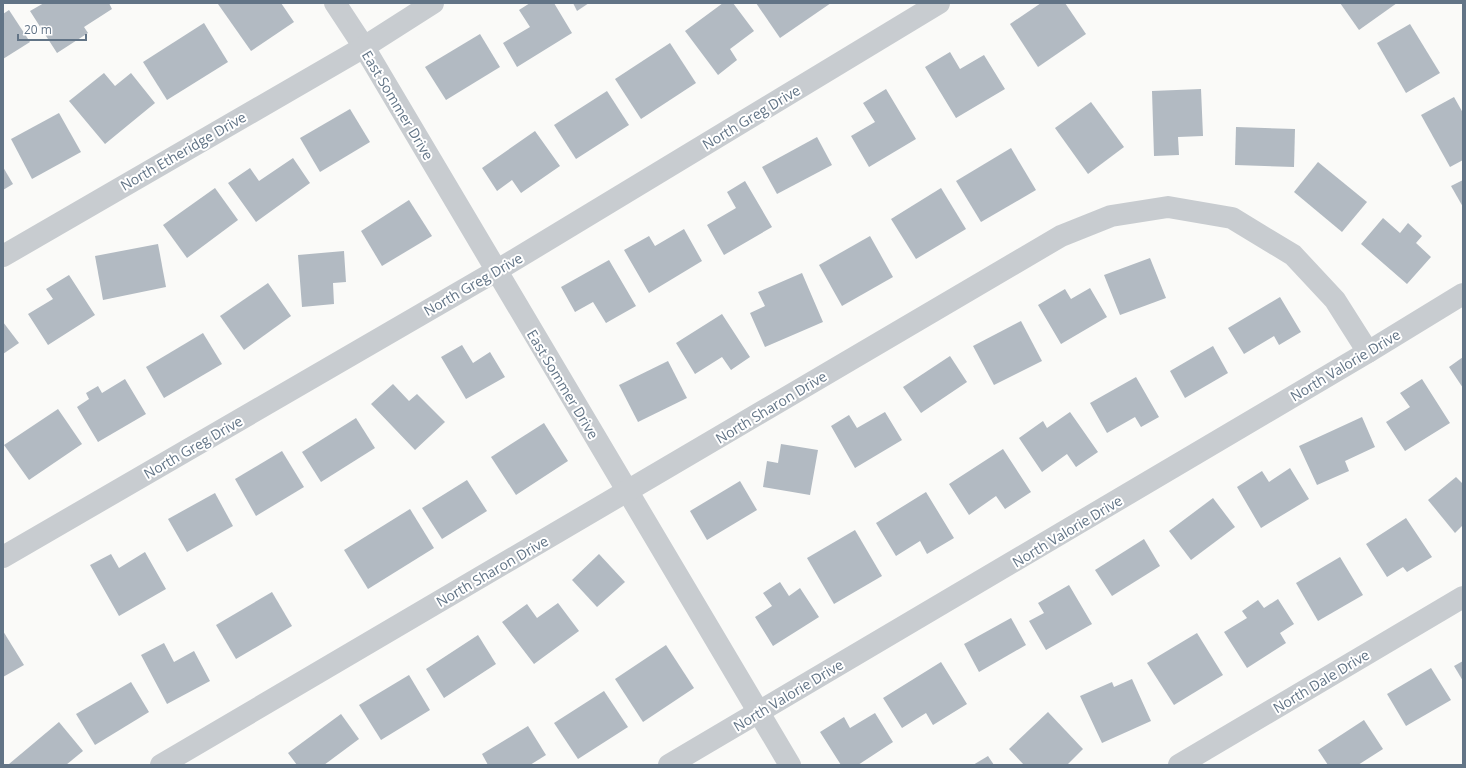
<svg xmlns="http://www.w3.org/2000/svg" width="1466" height="768" viewBox="0 0 1466 768" font-family="'Open Sans',sans-serif">
<rect width="100%" height="100%" fill="#fafaf8"/>
<g fill="#b2bac2">
<polygon points="44,3 109,3 112,9 84,27 88,33 57,53 30,11"/>
<polygon points="220,3 281,3 294,22 251,51 218,4"/>
<polygon points="530,3 554,3 572,33 517,67 503,43 530,27 519,10"/>
<polygon points="573,3 589,3 577,11"/>
<polygon points="723,3 733,3 754,31 730,49 737,60 718,75 685,31"/>
<polygon points="756,3 831,3 780,38"/>
<polygon points="1041,3 1065,3 1086,34 1038,67 1010,24"/>
<polygon points="1340,3 1397,3 1359,30"/>
<polygon points="9,10 30,42 3,59 3,14"/>
<polygon points="204,23 228,62 167,100 143,62"/>
<polygon points="1410,24 1440,73 1406,93 1377,43"/>
<polygon points="480,34 500,67 446,100 425,67"/>
<polygon points="670,43 696,83 641,119 615,79"/>
<polygon points="950,52 960,69 984,55 1005,89 956,118 925,67"/>
<polygon points="104,73 115,86 131,73 155,103 105,144 69,101"/>
<polygon points="886,89 916,139 869,167 851,136 875,122 863,103"/>
<polygon points="1201,89 1203,136 1178,137 1179,155 1154,156 1152,91"/>
<polygon points="607,91 629,125 576,159 554,125"/>
<polygon points="1454,97 1463,113 1463,160 1450,167 1421,115"/>
<polygon points="1091,102 1124,147 1088,174 1055,128"/>
<polygon points="350,109 370,142 320,172 300,138"/>
<polygon points="59,113 81,152 32,179 11,139"/>
<polygon points="1236,127 1295,129 1294,167 1235,165"/>
<polygon points="535,131 560,166 521,193 512,180 497,191 482,168"/>
<polygon points="817,137 832,165 777,194 762,167"/>
<polygon points="1011,148 1036,190 981,222 956,181"/>
<polygon points="293,158 310,183 256,222 228,183 250,168 259,181"/>
<polygon points="1318,162 1367,202 1342,232 1294,192"/>
<polygon points="3,167 13,184 3,190"/>
<polygon points="1463,180 1463,207 1451,186"/>
<polygon points="745,181 772,227 724,255 707,225 736,208 727,192"/>
<polygon points="215,188 238,220 187,258 163,225"/>
<polygon points="941,188 966,229 916,259 891,219"/>
<polygon points="409,200 432,236 382,266 361,231"/>
<polygon points="1383,218 1400,233 1408,223 1422,236 1416,243 1431,257 1407,284 1361,244"/>
<polygon points="684,229 702,261 649,293 624,250 649,236 655,246"/>
<polygon points="870,236 893,277 842,306 819,265"/>
<polygon points="158,244 166,287 103,300 95,256"/>
<polygon points="344,251 346,282 333,283 334,304 302,307 298,255"/>
<polygon points="1150,258 1166,298 1120,315 1104,275"/>
<polygon points="609,260 636,306 606,323 593,302 575,312 561,287"/>
<polygon points="802,273 823,322 765,347 750,313 765,306 758,292"/>
<polygon points="69,275 95,315 48,345 28,314 53,299 46,289"/>
<polygon points="268,283 291,316 244,350 220,316"/>
<polygon points="1090,288 1107,317 1061,344 1038,305 1065,289 1071,299"/>
<polygon points="1280,297 1301,332 1279,345 1274,336 1244,354 1228,328"/>
<polygon points="722,314 750,357 731,370 722,357 695,374 676,343"/>
<polygon points="1021,321 1042,361 994,385 973,346"/>
<polygon points="3,322 19,343 3,354"/>
<polygon points="203,333 222,364 164,398 146,367"/>
<polygon points="462,345 473,363 490,352 505,377 466,399 441,357"/>
<polygon points="1213,346 1228,373 1185,398 1170,371"/>
<polygon points="950,356 967,382 921,413 903,387"/>
<polygon points="1463,357 1463,388 1449,367"/>
<polygon points="668,361 687,398 638,422 619,385"/>
<polygon points="1136,377 1159,417 1141,427 1135,417 1107,433 1090,403"/>
<polygon points="125,379 146,414 98,442 77,407 89,399 86,393 98,386 102,393"/>
<polygon points="1422,379 1450,423 1405,451 1386,422 1410,407 1400,393"/>
<polygon points="393,384 409,401 417,394 445,422 415,450 371,404"/>
<polygon points="58,409 82,444 29,480 4,445"/>
<polygon points="885,412 902,440 855,468 831,426 849,415 857,428"/>
<polygon points="1070,412 1098,452 1076,467 1067,454 1042,472 1019,438 1043,421 1047,428"/>
<polygon points="1362,417 1375,447 1345,461 1349,471 1317,485 1299,446"/>
<polygon points="356,418 375,448 321,482 302,452"/>
<polygon points="544,423 568,461 516,495 491,457"/>
<polygon points="781,444 818,450 810,495 763,487 767,461 778,463"/>
<polygon points="1003,449 1031,492 1005,509 996,496 969,515 949,484"/>
<polygon points="282,451 304,487 256,516 235,479"/>
<polygon points="1290,468 1309,499 1261,528 1237,487 1262,471 1269,482"/>
<polygon points="1456,477 1463,484 1463,525 1455,533 1428,500"/>
<polygon points="467,480 487,511 442,539 422,508"/>
<polygon points="740,481 757,510 707,540 690,511"/>
<polygon points="926,492 954,538 927,554 920,541 896,556 876,523"/>
<polygon points="215,493 233,526 187,552 168,519"/>
<polygon points="1213,498 1235,527 1191,560 1169,531"/>
<polygon points="410,509 434,548 368,589 344,550"/>
<polygon points="1406,518 1432,557 1407,572 1403,567 1387,577 1366,544"/>
<polygon points="855,530 882,576 834,604 807,558"/>
<polygon points="1144,539 1160,566 1112,596 1095,570"/>
<polygon points="145,552 166,589 119,616 90,565 111,554 119,568"/>
<polygon points="599,554 625,582 597,607 572,580"/>
<polygon points="1340,557 1363,595 1318,621 1296,583"/>
<polygon points="780,582 789,596 800,588 819,617 773,646 755,617 772,606 763,593"/>
<polygon points="1069,585 1092,624 1046,650 1029,621 1044,613 1038,603"/>
<polygon points="272,592 292,626 236,659 216,625"/>
<polygon points="1278,599 1294,624 1280,633 1286,643 1247,668 1224,632 1247,618 1242,611 1258,600 1264,608"/>
<polygon points="558,603 579,631 534,664 502,622 527,604 537,618"/>
<polygon points="1011,618 1026,645 979,672 964,644"/>
<polygon points="3,631 24,665 3,677"/>
<polygon points="1197,633 1223,675 1174,705 1147,663"/>
<polygon points="478,635 496,664 444,698 426,669"/>
<polygon points="164,643 174,662 194,651 210,681 167,704 141,655"/>
<polygon points="666,645 694,688 643,722 615,679"/>
<polygon points="1463,661 1463,681 1454,666"/>
<polygon points="941,662 967,704 933,725 926,713 902,728 883,698"/>
<polygon points="1431,668 1451,700 1406,726 1387,694"/>
<polygon points="409,675 430,710 381,740 359,705"/>
<polygon points="1132,679 1151,721 1102,743 1080,696 1112,682 1114,687"/>
<polygon points="131,682 149,712 95,745 76,714"/>
<polygon points="604,691 628,727 578,759 554,723"/>
<polygon points="1048,712 1083,749 1067,765 1024,765 1009,749"/>
<polygon points="875,713 893,742 858,765 841,765 820,732 844,717 850,728"/>
<polygon points="341,714 359,739 324,765 297,765 288,753"/>
<polygon points="1364,720 1383,749 1358,765 1328,765 1318,750"/>
<polygon points="59,722 83,751 66,765 10,765 9,764"/>
<polygon points="528,726 546,755 530,765 488,765 482,754"/>
<polygon points="988,756 994,765 973,765"/>
</g>
<g fill="none" stroke-linecap="round" stroke-linejoin="round">
<g stroke="#c8ccd0" stroke-width="22">
<polyline points="335,3 364,47 790,765"/>
<polyline points="3,256 364,47 433,3"/>
<polyline points="3,557 496,271 939,3"/>
<polyline points="161,765 1061,236 1111,216 1168,207 1232,218 1293,255 1335,300 1368,352"/>
<polyline points="669,765 1368,352 1463,294"/>
<polyline points="1179,765 1463,597"/>
</g>
</g>
<g text-anchor="middle" dominant-baseline="central" stroke-width="4" stroke-linejoin="round" paint-order="stroke">
<g font-size="14" fill="#627486" stroke="#fff">
<text transform="translate(398 105) rotate(59)">East Sommer Drive</text>
<text transform="translate(751 117) rotate(-31)">North Greg Drive</text>
<text transform="translate(183 151) rotate(-30)">North Etheridge Drive</text>
<text transform="translate(473 284) rotate(-30)">North Greg Drive</text>
<text transform="translate(1345 365) rotate(-31)">North Valorie Drive</text>
<text transform="translate(563 384) rotate(59)">East Sommer Drive</text>
<text transform="translate(771 407) rotate(-31)">North Sharon Drive</text>
<text transform="translate(193 447) rotate(-30)">North Greg Drive</text>
<text transform="translate(1067 531) rotate(-31)">North Valorie Drive</text>
<text transform="translate(492 571) rotate(-30)">North Sharon Drive</text>
<text transform="translate(1321 681) rotate(-31)">North Dale Drive</text>
<text transform="translate(788 695) rotate(-31)">North Valorie Drive</text>
</g>
</g>
<rect width="1466" height="768" fill="none" stroke="#627486" stroke-width="8"/>
<path d="M18 34v6h68v-6" fill="none" stroke="#627486" stroke-width="2"/>
<text x="24" y="34" font-size="12" fill="#627486" stroke="#ffffff" stroke-width="3" paint-order="stroke">20 m</text>
</svg>
